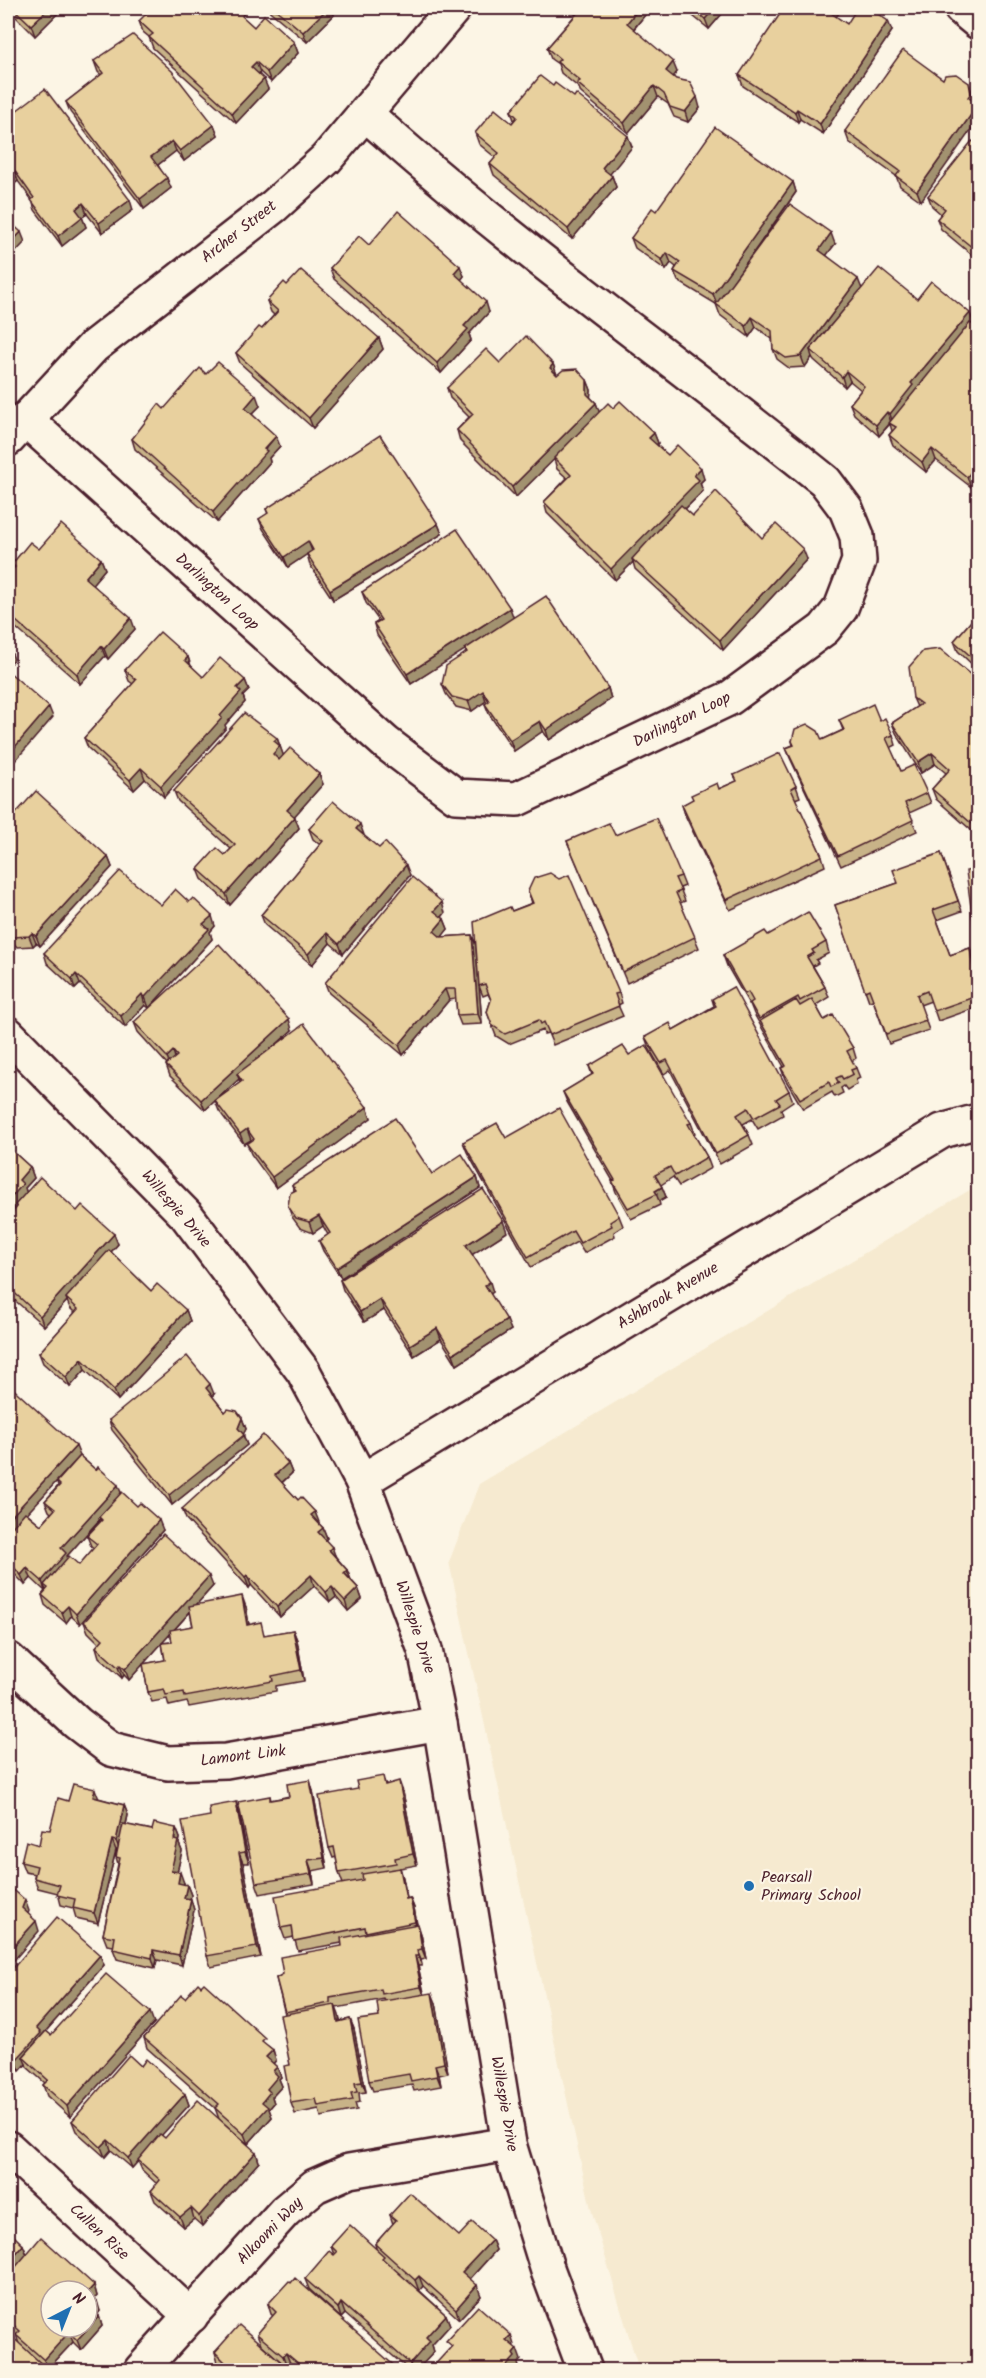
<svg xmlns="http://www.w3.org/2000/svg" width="986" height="2378" viewBox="0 0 986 2378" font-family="Kalam,sans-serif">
<rect width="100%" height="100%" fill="#fcf5e5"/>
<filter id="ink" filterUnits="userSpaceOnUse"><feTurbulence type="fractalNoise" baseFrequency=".0167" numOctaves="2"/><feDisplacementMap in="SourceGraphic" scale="12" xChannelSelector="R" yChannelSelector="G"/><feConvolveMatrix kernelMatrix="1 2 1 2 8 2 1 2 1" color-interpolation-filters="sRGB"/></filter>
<g filter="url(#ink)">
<polygon fill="#f6ead0" points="978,1185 978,2370 639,2370 591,2209 449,1562 479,1484"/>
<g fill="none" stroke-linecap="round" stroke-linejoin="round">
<defs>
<g id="minor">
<polyline points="961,8 978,22"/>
<path d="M25 419 386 743 456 796 517 799 730 698 824 629 841 608 859 561 857 536 846 509 825 481C672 357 512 246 366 114"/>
<polyline points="8,439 93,347 274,206 326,159 454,8"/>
<polyline points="8,1034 187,1216 303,1371 362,1481 425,1650 440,1723 509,2144 548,2271 585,2370"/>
<polyline points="362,1481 942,1131 978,1121"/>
<polyline points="8,1659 77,1723 111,1749 168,1763 226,1761 440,1723"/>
<polyline points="8,2148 191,2316"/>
<polyline points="141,2370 285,2211 315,2186 349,2171 509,2144"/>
</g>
</defs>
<use href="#minor" stroke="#4a1f2b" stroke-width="38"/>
<use href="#minor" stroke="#fcf5e5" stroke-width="33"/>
</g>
<g fill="#c8b388" stroke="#4a1f2b" stroke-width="1.5" fill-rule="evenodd">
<polygon points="8,8 63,8 35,36 8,9"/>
<polygon points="266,8 332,8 334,15 307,42"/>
<polygon points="569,8 643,8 642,9 645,15 634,29 677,72 673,77 700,108 688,122 674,117 668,104 658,97 628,133 581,93 579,88 561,73 558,64 551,59 547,48 576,14"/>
<polygon points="683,8 727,8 709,29"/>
<polygon points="839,13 836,17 847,24 892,31 823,134 800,119 798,122 743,86 739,75"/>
<polygon points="139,21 247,21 254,27 294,42 298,53 271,82 260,72 259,74 268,89 236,123 153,48 149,37 143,32"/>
<polygon points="94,61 214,125 218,135 184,161 176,151 158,165 171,188 144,209 70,112 66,102 101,75 98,72"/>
<polygon points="943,79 969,83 974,102 921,201 900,186 896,176 849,142 845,131"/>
<polygon points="511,111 632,147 609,174 612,176 616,187 572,239 494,175 490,164 496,158 479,144 475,133 512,123 514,120"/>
<polygon points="8,117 133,210 102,233 87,214 82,217 86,227 62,246 35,210 32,200 18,181 8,189"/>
<polygon points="978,140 978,260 941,229 937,219 941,214 932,206 928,196"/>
<polygon points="793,182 796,192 743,269 835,244 826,255 862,288 917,299 974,323 972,324 974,325 978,322 978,496 973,484 971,487 936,460 926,472 893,445 889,435 892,431 890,424 879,436 854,414 850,404 861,390 850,381 845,387 814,360 812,357 805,367 789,368 777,359 773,349 772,339 756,327 749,337 720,315 716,304 678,281 674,271 676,267 671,263 666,270 635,248 631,238 656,211"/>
<polygon points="369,245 464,276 461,280 489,312 469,334 471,340 441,373 334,279 330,268"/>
<polygon points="287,285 379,338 383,349 313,428 240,363 236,353 262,329 274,315 271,312 267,301"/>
<polygon points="500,363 553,364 557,375 587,380 591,390 590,397 596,403 599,412 613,408 654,433 658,443 656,445 668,455 704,479 700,483 703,491 685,509 693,516 762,538 807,559 723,650 635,569 633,562 615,580 547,513 544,502 567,478 557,469 554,459 516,497 460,441 457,430 469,417 450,398 447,388"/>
<polygon points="206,374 260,406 252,414 280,446 269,458 270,462 217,522 135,449 132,439 164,409"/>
<polygon points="266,509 438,524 442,534 333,600 310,565 307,554 312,551 288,567 263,529 259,519 268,514"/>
<polygon points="978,535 978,572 977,572 973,562"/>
<polygon points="39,549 101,559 105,569 92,584 135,629 108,659 105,656 80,684 8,621 8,572 9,573 13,568 12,564"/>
<polygon points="362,592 513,618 608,688 611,699 549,740 543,731 514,751 489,714 485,704 487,703 486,701 472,711 456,707 446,694 442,684 466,652 465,649 411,684 377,635 374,624 379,621 366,603"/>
<polygon points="978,613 978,670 958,651 954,641"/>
<polygon points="188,657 191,666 203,677 245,680 249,690 243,696 245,702 225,725 226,728 164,797 145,779 134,790 88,748 84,738 133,684 129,681 125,670"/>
<polygon points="978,681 978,836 936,799 932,789 946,773 935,764 921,773 896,733 892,723 917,707 913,698"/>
<polygon points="839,720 880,721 893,735 896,745 890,748 901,771 927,793 931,803 909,813 917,831 841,866 790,758 786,748 793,745 792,741 822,740 843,730"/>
<polygon points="277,738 283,755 319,774 323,784 294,816 299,828 230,905 202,879 198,869 225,855 231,849 178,801 174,791"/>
<polygon points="734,775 796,786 800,797 795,799 822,856 825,866 730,910 685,815 682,805 737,781"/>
<polygon points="8,822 108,857 112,867 40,946 36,943 33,946 17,947 8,937"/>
<polygon points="309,829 363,835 410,875 343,954 330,943 312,965 265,925 261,915 320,845 313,839"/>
<polygon points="615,835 681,876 685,886 680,888 685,901 680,903 699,948 627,983 567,841"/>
<polygon points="941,853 962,911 937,920 950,955 970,948 974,958 978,990 978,1007 938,1021 931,1001 920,1005 929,1030 889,1044 873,1000 869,1001 835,905 898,883"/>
<polygon points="528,891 619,993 622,1003 618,1005 623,1016 553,1045 548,1033 544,1034 543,1030 509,1044 496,1036 487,1012 491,1000 488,994 483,996 479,986 482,1024 461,1025 457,1015 456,999 449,1000 403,1055 329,993 325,983 445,913 442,917 444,919 448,929 441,937 472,935 476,945 512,911 532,903"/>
<polygon points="161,905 215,926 210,932 212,939 149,1008 145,1005 125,1027 80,984 75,989 47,963 44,953"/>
<polygon points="768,935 826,942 829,953 816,960 818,963 813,966 825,987 829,997 816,1005 824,1020 853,1048 856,1058 852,1061 856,1068 860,1078 856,1080 857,1084 847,1090 844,1086 841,1088 843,1093 835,1097 832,1092 803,1109 785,1079 781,1068 784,1067 754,1014 750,1004 749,1004 727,966 723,955"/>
<polygon points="712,999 789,1091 793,1101 781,1109 783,1115 758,1129 752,1119 743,1124 749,1135 753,1145 720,1164 670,1070 664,1074 649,1048 645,1037 673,1030 714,1006"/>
<polygon points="134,1022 292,1030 277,1044 367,1107 371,1118 276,1188 251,1154 247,1144 251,1141 251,1140 244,1144 219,1111 215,1101 240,1083 239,1079 205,1110 170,1076 166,1065 167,1064 138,1032"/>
<polygon points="629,1055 691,1123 695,1133 694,1134 707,1157 711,1168 679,1186 673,1177 661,1185 666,1197 659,1201 660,1205 631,1219 616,1192 612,1181 613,1181 567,1102 563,1092 592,1075 589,1066"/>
<polygon points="506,1138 619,1216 623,1226 614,1232 615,1236 584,1253 577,1242 531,1267 467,1152 463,1142"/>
<polygon points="8,1147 30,1167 34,1178 25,1188 26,1192 77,1211 114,1234 118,1244 111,1252 151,1291 186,1310 190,1321 118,1400 85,1370 70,1387 43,1363 39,1353 75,1313 70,1308 67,1301 44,1326 11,1297 8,1301"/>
<polygon points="432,1174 477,1177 480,1188 341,1278 323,1251 319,1241 328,1235 323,1226 313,1233 300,1228 292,1217 288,1206 294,1191 292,1185"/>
<polygon points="507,1232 472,1254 493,1292 490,1294 511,1330 457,1365 441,1339 414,1356 384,1310 364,1322 343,1290 340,1280"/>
<path d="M8 1384 80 1456 163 1530 80 1624 71 1616 66 1623 45 1605 42 1595 45 1591 31 1578 25 1585 8 1567ZM74 1462 57 1482 58 1486 45 1501 49 1511 51 1513 41 1525 27 1513ZM100 1519V1521L87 1536 91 1546 94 1548 79 1565 68 1558 67 1556Z"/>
<polygon points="214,1394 212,1396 225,1412 242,1418 246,1429 243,1434 247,1445 172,1505 112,1430 109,1420"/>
<polygon points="288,1463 292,1473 282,1483 298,1500 315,1512 318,1523 323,1528 327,1538 325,1540 336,1557 347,1570 351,1580 358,1588 362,1599 348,1611 336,1597 330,1602 314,1586 280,1617 251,1585 249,1588 186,1519 182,1509"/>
<path d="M213 1586 196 1605 246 1607 249 1625 265 1635 293 1630 297 1640 304 1681 276 1686V1691L189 1707 187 1702 169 1706 167 1699 152 1702 148 1692 143 1664 129 1680 124 1675 122 1678 99 1657 96 1647 99 1643 88 1632 84 1622ZM190 1612 193 1626 174 1630ZM171 1633 172 1642 162 1643ZM162 1643 165 1660 143 1664Z"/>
<polygon points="386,1784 403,1792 417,1865 400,1868 403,1878 407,1899 410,1898 414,1908 417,1924 421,1934 426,1959 421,1960 422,1966 418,1966 424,1994 436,2003 448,2073 439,2075 441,2086 414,2091 412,2085 373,2091 369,2081 379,2017 385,2001 384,1999 336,2008 340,2021 350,2019 354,2029 366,2092 359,2093 360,2102 355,2103 357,2110 321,2117 319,2109 295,2114 291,2103 290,2065 285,2014 276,1978 342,1946 342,1943 298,1951 294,1937 285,1939 281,1928 343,1884 339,1873 336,1857 333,1858 329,1848"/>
<polygon points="313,1791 327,1868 312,1871 314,1884 260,1894 256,1883 270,1796 271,1800"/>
<polygon points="98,1798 124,1805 128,1815 126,1825 152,1830 176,1828 180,1838 179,1844 182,1851 177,1872 184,1883 183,1884 187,1885 191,1895 190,1899 194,1910 182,1965 157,1960 155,1968 117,1959 113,1949 114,1946 107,1945 103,1935 118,1864 116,1857 117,1851 116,1850 98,1923 76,1918 73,1908 61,1905 58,1893 38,1888 34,1878 35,1874 25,1872 21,1862 39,1845 50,1830 68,1801"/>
<polygon points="236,1802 239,1812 249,1863 243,1863 261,1957 211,1967 207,1956 210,1816"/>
<polygon points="100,1955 104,1965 46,2031 51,2035 154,2023 70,2117 47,2096 43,2085 45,2083 27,2067 26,2064 20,2071 8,2060 8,1974"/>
<polygon points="185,1998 268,2046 273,2050 276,2060 273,2064 277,2067 281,2077 279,2079 282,2086 272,2097 274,2103 269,2109 272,2117 248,2144 219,2119 215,2108 147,2048 144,2038"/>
<polygon points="141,2066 185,2094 189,2105 161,2135 165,2138 256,2152 259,2162 202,2226 194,2219 184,2227 155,2201 151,2191 157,2184 142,2170 138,2161 132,2168 111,2150 105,2157 76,2131 72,2121"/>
<polygon points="390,2215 459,2236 492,2240 496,2250 470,2279 481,2296 459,2319 423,2286 419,2290 446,2315 450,2325 432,2345 434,2352 417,2370 409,2370 345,2314 341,2318 309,2289 305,2279 334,2255 331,2246 376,2248 375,2244 393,2224"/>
<polygon points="8,2223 10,2229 8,2231 23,2245 27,2254 94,2285 97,2296 94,2299 100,2311 97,2315 99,2316 102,2326 81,2350 73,2342 47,2370 46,2369 47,2370 8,2370 19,2344 16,2335 8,2327"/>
<polygon points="268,2304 399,2370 298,2370 290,2363 287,2367 261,2344 257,2334 273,2316 271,2314"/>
<polygon points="215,2352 290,2370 224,2368 218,2363"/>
</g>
<g fill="#a2926f" stroke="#4a1f2b" stroke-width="1.5">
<polygon points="49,8 63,8 35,36 31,25"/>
<polygon points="328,8 332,8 334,15 307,42 303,32"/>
<polygon points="639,8 643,8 642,9 645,15 630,33 627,23"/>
<polygon points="715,8 727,8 709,29 705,19"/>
<polygon points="831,8 837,8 839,13 832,22 828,11"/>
<polygon points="8,21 10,28 8,31"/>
<polygon points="888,21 892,31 823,134 820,124"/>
<polygon points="294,42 298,53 271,82 267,72"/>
<polygon points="256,62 260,72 255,78 251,67"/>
<polygon points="673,62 677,72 670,81 666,71"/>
<polygon points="264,79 268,89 236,123 232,113"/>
<polygon points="969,83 972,93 975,104 968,97"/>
<polygon points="654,86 658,97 628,133 624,123"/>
<polygon points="697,97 700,108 688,122 685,112"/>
<polygon points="978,105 978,120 921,201 917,191"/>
<polygon points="797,109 800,119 798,122 795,112"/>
<polygon points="214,125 218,135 184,161 180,151"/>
<polygon points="628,136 632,147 606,179 602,168"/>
<polygon points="172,141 176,151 155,167 151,157"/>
<polygon points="14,170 18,181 8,189 8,176"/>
<polygon points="612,176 616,187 572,239 568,229"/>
<polygon points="167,178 171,188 144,209 140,199"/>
<polygon points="793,182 796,192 717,304 713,294"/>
<polygon points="130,200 133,210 102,233 99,223"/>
<polygon points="83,203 87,214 82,217 86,227 62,246 58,236 76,209"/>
<polygon points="21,232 25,242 8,260 8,246"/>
<polygon points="831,233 835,244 823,260 819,250"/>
<polygon points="667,253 671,263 666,270 662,260"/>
<polygon points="460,266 464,276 458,284 454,273"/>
<polygon points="858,279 862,289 810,350 812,357 805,367 801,356"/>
<polygon points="486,302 489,312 469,334 471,340 441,373 437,363 464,326"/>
<polygon points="970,313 974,323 916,392 893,424 890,414 911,383"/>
<polygon points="752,317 756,327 749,337 746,326"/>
<polygon points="379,338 383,349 313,428 309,418"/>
<polygon points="553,364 557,375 550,368"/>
<polygon points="846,371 850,381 845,387 842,377"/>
<polygon points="587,380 591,390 590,404 587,394"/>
<polygon points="256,395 260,406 248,418 245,408"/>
<polygon points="596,403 600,414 516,497 512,487"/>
<polygon points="887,412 891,422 879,436 876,425"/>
<polygon points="654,433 658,443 653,448 649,438"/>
<polygon points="276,436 280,446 269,458 270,462 217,522 213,512"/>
<polygon points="932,449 936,460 926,472 922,462"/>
<polygon points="978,463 978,478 971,479 973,484 971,487 967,477"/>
<polygon points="701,468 704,479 700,483 703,491 633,561 632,559 633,562 615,580 611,569"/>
<polygon points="438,524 442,534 333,600 330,590"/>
<polygon points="308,541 312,551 288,567 284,557"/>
<polygon points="803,549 807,559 723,650 720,640"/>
<polygon points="101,559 105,569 89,588 85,578"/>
<polygon points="510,608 514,619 411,684 407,674"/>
<polygon points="131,618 135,629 108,659 104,649"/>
<polygon points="101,646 105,656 80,684 77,674"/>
<polygon points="10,649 14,659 8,667 8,652"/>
<polygon points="188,657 191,667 185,660"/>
<polygon points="245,680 249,690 243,696 245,702 225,725 226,728 164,797 161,786 220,716 237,688"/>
<polygon points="608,688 611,699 549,740 546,730"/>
<polygon points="483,691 486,701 472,711 468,701"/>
<polygon points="49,707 53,717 8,769 8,755"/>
<polygon points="540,721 543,731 514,751 510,740"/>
<polygon points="277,738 284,757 277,764 273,754 274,741"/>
<polygon points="932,753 935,764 921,773 918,762"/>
<polygon points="141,768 145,779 134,790 130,780"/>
<polygon points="319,774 323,784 291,820 287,810"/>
<polygon points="295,817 299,828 230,905 226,894"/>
<polygon points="360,824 364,835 356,829"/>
<polygon points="108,857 112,867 40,946 36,936"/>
<polygon points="406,865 410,875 343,954 339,944"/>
<polygon points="442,902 445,913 438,922 434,911"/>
<polygon points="212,916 215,926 210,932 212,939 149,1008 145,997 203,924"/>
<polygon points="444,919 448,929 438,942 434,931"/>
<polygon points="32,933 36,943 33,946 29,936"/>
<polygon points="327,933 330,943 312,965 308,954"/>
<polygon points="472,935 476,946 482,1024 478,1014"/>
<polygon points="970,948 974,958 978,990 978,999"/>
<polygon points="76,974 80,984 75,989 72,979"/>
<polygon points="445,989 449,1000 403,1055 399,1045"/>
<polygon points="142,994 145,1005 125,1027 121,1016"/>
<polygon points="289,1019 292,1030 240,1078 237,1074 239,1079 205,1110 201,1100"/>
<polygon points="173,1051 176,1061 170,1067 167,1057"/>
<polygon points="367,1107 371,1118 276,1188 272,1177"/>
<polygon points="247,1129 251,1140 244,1144 240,1134"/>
<polygon points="30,1167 34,1178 25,1188 27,1194 15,1205 16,1207 10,1213 12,1216 8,1221 8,1201 19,1180"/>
<polygon points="477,1177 480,1188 341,1278 337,1268"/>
<polygon points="662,1187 666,1197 659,1201 655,1191"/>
<polygon points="319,1216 323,1226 313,1233 309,1222"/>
<polygon points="503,1221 507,1232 470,1256 466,1245"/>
<polygon points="114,1234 118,1244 68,1300 66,1298 67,1301 44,1326 40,1316"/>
<polygon points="490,1282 493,1292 489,1295 485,1285"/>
<polygon points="8,1287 11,1297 8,1301"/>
<polygon points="380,1299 384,1310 364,1322 360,1312"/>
<polygon points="186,1310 190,1321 118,1400 114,1390"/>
<polygon points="507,1320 511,1330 457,1365 453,1354"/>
<polygon points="437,1328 441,1339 414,1356 410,1345"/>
<polygon points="82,1359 85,1370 70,1387 66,1377"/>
<polygon points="210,1384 214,1394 210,1398 206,1388"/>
<polygon points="242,1418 246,1429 243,1435 247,1445 172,1505 169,1495 238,1428"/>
<polygon points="76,1446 80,1456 8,1534 8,1520"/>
<polygon points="288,1463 292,1473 279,1485 275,1475"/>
<polygon points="118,1485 122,1495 99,1517 100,1519 67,1556 70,1563 44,1585 46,1591 45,1591 42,1581 61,1548"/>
<polygon points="315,1512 319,1522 315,1525 311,1515"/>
<polygon points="159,1520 163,1530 80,1624 76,1614"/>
<polygon points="323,1528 327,1538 322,1543 318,1532"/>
<polygon points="332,1547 336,1558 329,1550"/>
<polygon points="27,1568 31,1578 25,1585 21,1575"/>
<polygon points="347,1570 351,1580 344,1573"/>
<polygon points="247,1575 251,1585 249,1588 245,1577"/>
<polygon points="311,1575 314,1586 280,1617 277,1607"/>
<polygon points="209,1576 213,1586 129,1680 125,1669"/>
<polygon points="332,1587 336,1597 330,1602 326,1592"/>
<polygon points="358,1588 362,1599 348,1611 345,1601"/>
<polygon points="242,1596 246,1607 251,1636 247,1625"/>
<polygon points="68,1606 71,1616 66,1623 62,1612"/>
<polygon points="293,1630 297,1640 304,1681 301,1670"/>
<polygon points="120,1665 124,1675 122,1678 118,1667"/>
<polygon points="310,1780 313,1791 327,1868 324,1858"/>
<polygon points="399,1781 403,1792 417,1865 413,1854"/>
<polygon points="95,1789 99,1799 93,1797"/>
<polygon points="236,1802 239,1812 249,1863 245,1852"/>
<polygon points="124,1805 128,1815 120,1851 116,1841"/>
<polygon points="176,1828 180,1838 179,1844 182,1851 175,1881 171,1871"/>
<polygon points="112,1840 116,1850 98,1923 94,1913"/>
<polygon points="239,1853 243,1863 261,1957 257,1947"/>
<polygon points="308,1860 312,1871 314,1884 311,1874"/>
<polygon points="400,1868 403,1878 409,1909 406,1899"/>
<polygon points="180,1872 184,1883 182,1893 178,1883"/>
<polygon points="187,1885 191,1895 188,1908 184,1898"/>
<polygon points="410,1898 414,1908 418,1932 415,1922"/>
<polygon points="191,1899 194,1910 182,1965 179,1955"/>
<polygon points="25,1900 29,1911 26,1919 22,1908"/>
<polygon points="36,1921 39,1931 8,1967 8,1952"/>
<polygon points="418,1924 421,1934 426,1959 422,1949"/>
<polygon points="153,1950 157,1960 155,1968 152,1958"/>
<polygon points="417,1950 421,1960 422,1966 418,1956"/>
<polygon points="100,1955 104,1965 23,2057 26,2064 20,2071 16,2060 36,2028"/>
<polygon points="415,1956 418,1966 425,1997 421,1987"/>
<polygon points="432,1993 436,2003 448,2073 444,2063"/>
<polygon points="335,2005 339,2015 342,2032 338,2022"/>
<polygon points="150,2012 154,2023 70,2117 67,2106"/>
<polygon points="350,2019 354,2029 366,2092 362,2082"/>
<polygon points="273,2050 276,2060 270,2068 266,2057"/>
<polygon points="435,2065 439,2075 441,2086 437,2076"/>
<polygon points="277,2067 281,2077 279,2079 282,2086 272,2097 274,2103 269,2109 272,2117 248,2144 244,2134 262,2102 273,2071"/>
<polygon points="185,2094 189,2105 132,2168 128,2158"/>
<polygon points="108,2140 111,2150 105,2157 101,2147"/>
<polygon points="256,2152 259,2162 202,2226 199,2216"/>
<polygon points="191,2208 194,2219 184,2227 180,2217"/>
<polygon points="492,2240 496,2250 466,2283 462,2272"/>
<polygon points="23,2245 27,2255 8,2277 8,2263"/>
<polygon points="419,2276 423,2286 419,2291 415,2280"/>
<polygon points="94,2285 97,2296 91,2303 87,2293"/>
<polygon points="477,2285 481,2296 459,2319 456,2309"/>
<polygon points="97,2301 100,2311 94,2319 90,2308"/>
<polygon points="341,2303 345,2314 341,2318 338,2308"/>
<polygon points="446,2315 450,2325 432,2345 434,2352 417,2370 412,2370 410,2364 426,2337"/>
<polygon points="99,2316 102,2326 81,2350 77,2340"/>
<polygon points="69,2332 73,2342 47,2370 44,2360"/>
<polygon points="511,2335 514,2345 510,2350 506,2340"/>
<polygon points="517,2349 521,2360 518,2363 519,2367 516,2370 503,2370 513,2354"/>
<polygon points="286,2353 290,2363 287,2367 283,2356"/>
</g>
<g fill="#e8d09e" stroke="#4a1f2b" stroke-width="1.5" fill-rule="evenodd">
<polygon points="13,8 49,8 31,25"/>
<polygon points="152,8 238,8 244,13 242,16 254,27 264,15 294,42 267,72 256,62 251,67 264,79 232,113 149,37 153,34 139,21"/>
<polygon points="274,8 328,8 303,32"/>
<polygon points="576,8 639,8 627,23 673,62 666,71 676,79 690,82 697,97 685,112 670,107 664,94 654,86 624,123 577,83 580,81 557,62 560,59 547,48 580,10"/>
<polygon points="692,8 715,8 705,19"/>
<polygon points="784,8 831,8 828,11 847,24 857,8 869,8 888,21 820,124 797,109 795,112 739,75"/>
<polygon points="133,35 172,71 214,125 180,151 172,141 151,157 167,178 140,199 66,102 103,73 94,61"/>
<polygon points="903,50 943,79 945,75 956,74 969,83 971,93 968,97 978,105 917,191 896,176 900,171 845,131"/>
<polygon points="540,76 553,86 555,83 574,97 576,94 628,136 602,168 612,176 568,229 490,164 499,153 475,133 495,109 512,123 517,117 511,111"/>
<polygon points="45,89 130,200 99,223 83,203 76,209 82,217 58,236 31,200 34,198 14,170 8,176 8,117"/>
<polygon points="715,127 793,182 713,294 674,271 680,262 667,253 662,260 631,238 652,208 656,211"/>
<polygon points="978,140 978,252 937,219 945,209 928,196 972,141 976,143"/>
<polygon points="790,204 831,233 819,250 858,279 801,356 786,358 773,349 772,331 752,317 746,326 716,304"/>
<polygon points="398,211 460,266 454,273 486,302 464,326 468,329 437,363 330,268 359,236 369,245"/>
<polygon points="8,220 21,232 8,246"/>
<polygon points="879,268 917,299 931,281 970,313 911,383 913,385 890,414 887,412 876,425 850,404 864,386 846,371 842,377 810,350"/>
<polygon points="301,270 379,338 309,418 236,353 259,327 262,329 278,311 267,301 284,282 287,285"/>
<polygon points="977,321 978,322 978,463 967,477 932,449 922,462 889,435 896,427 889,423 970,323 974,325"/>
<polygon points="526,336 553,364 550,368 557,375 563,370 577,369 587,380 587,394 596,403 512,487 457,430 473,414 447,388 486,349 500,363"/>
<polygon points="218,362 256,395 245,408 276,436 264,449 267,451 213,512 132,439 159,404 164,409 200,368 206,374"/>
<polygon points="620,401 654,433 649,438 668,455 677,445 701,468 694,475 699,480 611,569 544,502 571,475 554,458 608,403 613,408"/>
<polygon points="380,435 438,524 330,590 307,554 313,550 308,541 284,557 259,519 268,513 266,509"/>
<polygon points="978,475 978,493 971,479"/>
<polygon points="716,491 762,538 776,524 803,549 720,640 632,559 681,505 693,516"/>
<polygon points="61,524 101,559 85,578 131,618 104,649 101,646 77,674 8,614 8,572 9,573 15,567 12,564 30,542 39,549"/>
<polygon points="457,529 510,608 407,674 374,624 381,620 362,592"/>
<polygon points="973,534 978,535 978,562 973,562"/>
<polygon points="546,596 608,688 546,730 540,721 510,740 485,704 489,701 483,691 468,701 452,697 442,684 446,666 467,652 465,649"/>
<polygon points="978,613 978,663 954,641"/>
<polygon points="160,632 188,657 185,660 203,677 220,658 245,680 237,688 241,692 220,716 222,718 161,786 141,768 130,780 84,738 136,680 125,670"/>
<polygon points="940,649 978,681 978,829 932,789 950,769 932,753 918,762 892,723 921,704 913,698 909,667 923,651"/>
<polygon points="8,671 49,707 8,755"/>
<polygon points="873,704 880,721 885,718 893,735 886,738 901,771 914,765 927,793 905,803 913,820 838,856 786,748 794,745 792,741 795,729 807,724 818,731 822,740 844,730 839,720"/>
<polygon points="244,713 277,738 274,741 280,746 273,754 279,760 290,748 319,774 287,810 295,817 226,894 198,869 217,848 225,855 235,845 174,791"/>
<polygon points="780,753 796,786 791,789 822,856 726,900 682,805 693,799 691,795 717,783 719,789 737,781 734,775"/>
<polygon points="36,791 108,857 36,936 32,933 29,936 13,937 8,931 8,822"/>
<polygon points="333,801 360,824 356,829 379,848 385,842 406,865 339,944 327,933 308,954 261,915 323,841 309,829"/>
<polygon points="656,818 681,876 675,878 681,891 676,893 695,937 623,972 567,841 609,823 615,835"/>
<polygon points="941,853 958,901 933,910 950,955 970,948 977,996 934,1011 927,991 917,995 926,1020 886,1034 869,989 865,991 835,905 898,883 893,870"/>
<polygon points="978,869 978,957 966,871"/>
<polygon points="120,871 161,905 175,889 189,902 193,898 212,916 203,924 209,929 145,997 142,994 121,1016 76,974 72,979 44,953"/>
<polygon points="550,873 559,879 569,875 619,993 615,994 619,1006 550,1035 544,1022 541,1024 539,1020 505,1034 492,1025 487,1012 491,1000 485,984 479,986 474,922 510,907 512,911 533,903 528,891 534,878"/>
<polygon points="412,877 442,902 434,911 444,919 434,931 441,937 472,935 478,1014 457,1015 455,989 445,989 399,1045 325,983"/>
<polygon points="808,912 826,942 812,950 814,953 807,957 825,987 800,1001 798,997 759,1019 750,1003 753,1001 748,992 745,994 723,955 765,931 768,935"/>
<polygon points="219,944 289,1019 201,1100 166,1065 177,1056 173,1051 167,1057 134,1022"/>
<polygon points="733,987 789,1091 776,1099 780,1104 754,1118 748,1108 737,1115 749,1135 716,1154 667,1060 661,1063 645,1037 670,1023 673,1030 716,1006 712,999"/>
<polygon points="812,999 824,1020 833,1015 853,1048 847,1051 856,1068 851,1070 853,1074 843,1079 841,1076 836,1078 839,1083 831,1087 829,1082 800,1099 781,1068 786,1066 760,1021 796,1000 800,1006"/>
<polygon points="304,1024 367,1107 272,1177 247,1144 254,1139 247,1129 240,1134 215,1101 242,1081 237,1074"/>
<polygon points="646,1045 691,1123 688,1124 707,1157 675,1176 670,1167 655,1175 662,1187 655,1191 657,1194 628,1208 612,1181 615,1180 563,1092 593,1074 589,1066 623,1046 629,1055"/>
<polygon points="559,1108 619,1216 610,1222 612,1226 580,1243 573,1231 528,1257 463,1142 497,1123 506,1138"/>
<polygon points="395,1118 432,1174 462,1154 477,1177 337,1268 319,1241 330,1233 319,1216 309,1222 296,1218 288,1206 290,1193 296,1190 292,1185"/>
<polygon points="8,1147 30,1167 19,1180 23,1184 8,1201"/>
<polygon points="40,1177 77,1211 82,1205 114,1234 40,1316 8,1287 8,1218 17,1207 15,1205"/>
<polygon points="483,1189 503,1221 466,1245 490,1282 485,1285 507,1320 453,1354 437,1328 410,1345 380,1299 360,1312 340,1280"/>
<polygon points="109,1250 151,1291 157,1284 186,1310 114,1390 82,1359 66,1377 39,1353 78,1309 66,1298"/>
<polygon points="187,1356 210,1384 206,1388 225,1412 228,1409 237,1411 242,1418 238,1428 244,1435 169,1495 109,1420"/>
<polygon points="8,1384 76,1446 8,1520"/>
<polygon points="263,1435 288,1463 275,1475 298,1500 301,1497 315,1512 311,1515 323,1528 318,1532 332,1547 329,1550 347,1570 344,1573 358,1588 345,1601 332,1587 326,1592 311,1575 277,1607 247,1575 245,1577 182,1509"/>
<polygon points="80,1456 96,1470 98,1467 118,1485 61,1548 66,1553 42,1581 27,1568 21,1575 8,1561 8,1532 25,1512 41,1525 55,1509 45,1501 60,1485 57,1482"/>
<polygon points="122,1492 137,1506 140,1503 159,1520 76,1614 68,1606 62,1612 42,1595 48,1588 44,1585 69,1556 79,1565 97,1544 87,1536 102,1520 99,1517"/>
<polygon points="163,1534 209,1576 125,1669 120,1665 118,1667 96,1647 103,1639 84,1622"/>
<polygon points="242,1596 247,1625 261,1622 264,1635 293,1630 301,1670 272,1676 273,1681 185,1697 184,1692 166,1695 164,1689 148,1692 143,1664 165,1660 162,1643 172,1642 170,1630 193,1626 189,1606"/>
<polygon points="383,1776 385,1785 399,1781 413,1854 395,1858 396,1863 339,1873 334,1847 329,1848 319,1796 358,1789 356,1781"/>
<polygon points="310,1780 324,1858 308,1860 311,1874 256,1883 238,1802 270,1796 270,1800 289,1797 287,1784"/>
<polygon points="73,1784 95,1789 93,1797 124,1805 116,1841 112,1840 94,1913 73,1908 75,1899 57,1895 60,1885 34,1878 37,1866 21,1862 26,1841 39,1845 42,1829 50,1830 58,1798 68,1801"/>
<polygon points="236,1802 245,1852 239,1853 257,1947 207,1956 182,1821 210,1816 209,1807"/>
<polygon points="154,1823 176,1828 174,1840 178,1841 171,1871 180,1872 178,1883 187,1885 184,1898 191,1899 179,1955 153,1950 152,1958 113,1949 115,1937 103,1935 120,1858 116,1857 123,1824 152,1830"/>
<polygon points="400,1868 406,1899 410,1898 415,1922 366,1932 365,1927 294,1941 292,1926 281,1928 275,1896 363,1880 362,1874"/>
<polygon points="8,1885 25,1900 22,1908 36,1921 8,1952"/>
<polygon points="57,1917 100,1955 36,2028 41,2033 16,2060 8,2053 8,1974"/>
<polygon points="418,1924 422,1949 417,1950 418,1956 415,1956 421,1987 382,1994 381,1989 330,1998 330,2003 285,2012 276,1978 283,1974 280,1957 342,1946 341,1938"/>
<polygon points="106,1974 150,2012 67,2106 43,2085 48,2080 23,2057 46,2031 51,2035"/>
<polygon points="198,1983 201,1986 204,1983 265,2038 262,2041 273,2050 266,2057 277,2067 273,2071 278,2076 267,2089 270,2092 262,2102 268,2107 244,2134 215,2108 219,2104 144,2038 181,1995 185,1998"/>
<polygon points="432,1993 444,2063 435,2065 437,2076 411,2081 409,2074 369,2081 358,2020 379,2017 377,2002"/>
<polygon points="335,2005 338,2022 350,2019 362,2082 355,2083 357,2092 351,2093 353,2100 318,2106 316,2099 291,2103 284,2066 290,2065 280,2015"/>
<polygon points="129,2055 141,2066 146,2059 185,2094 128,2158 108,2140 101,2147 72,2121"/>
<polygon points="198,2100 256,2152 199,2216 191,2208 180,2217 151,2191 160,2180 138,2160 160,2134 165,2138"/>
<polygon points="410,2193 459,2236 472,2222 492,2240 462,2272 477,2285 456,2309 419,2276 415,2280 375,2244 396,2220 390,2215"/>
<polygon points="350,2225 384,2256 382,2258 446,2315 426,2337 430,2341 410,2364 341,2303 338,2308 305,2279 329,2251 334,2255 337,2252 331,2246"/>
<polygon points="8,2230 23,2245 8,2263"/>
<path d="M41 2237 94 2285 87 2293 97 2301 90 2308 99 2316 77 2340 69 2332 44 2360 16 2335 20 2331 8 2320V2276ZM51 2291H87V2327H51Z"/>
<polygon points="295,2278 399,2370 306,2370 286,2353 283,2356 257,2334 276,2312 268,2304 289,2281 291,2283"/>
<polygon points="478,2306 511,2335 506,2340 517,2349 513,2354 515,2357 503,2370 430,2370 452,2346 446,2341"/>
<polygon points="239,2325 290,2370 221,2370 227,2364 215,2352"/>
<polygon points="8,2333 46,2368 44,2370 8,2370"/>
</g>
</g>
<circle fill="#1f6fb2" stroke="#fcf5e5" stroke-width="2" cx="749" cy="1886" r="6"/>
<g text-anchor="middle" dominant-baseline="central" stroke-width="4.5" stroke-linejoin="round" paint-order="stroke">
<g font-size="16" fill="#4a1f2b" stroke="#fcf5e5">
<text transform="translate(239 232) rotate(-38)">Archer Street</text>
<text transform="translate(217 592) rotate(42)">Darlington Loop</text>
<text transform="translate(682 720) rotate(-26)">Darlington Loop</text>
<text transform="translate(176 1209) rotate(49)">Willespie Drive</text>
<text transform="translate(668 1296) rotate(-31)">Ashbrook Avenue</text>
<text transform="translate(415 1627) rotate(72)">Willespie Drive</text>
<text transform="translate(243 1756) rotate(-7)">Lamont Link</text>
<text transform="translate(504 2104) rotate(80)">Willespie Drive</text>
<text transform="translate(270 2231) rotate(-46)">Alkoomi Way</text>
<text transform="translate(99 2232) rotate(43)">Cullen Rise</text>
</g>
<g font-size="16" fill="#4a1f2b" stroke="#fcf5e5" text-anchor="start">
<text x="761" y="1877">Pearsall<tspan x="761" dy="18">Primary School</tspan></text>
</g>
</g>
<rect width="986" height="2378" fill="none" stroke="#fcf5e5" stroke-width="30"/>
<rect x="15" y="15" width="956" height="2348" fill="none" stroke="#4a1f2b" stroke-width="2" filter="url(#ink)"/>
<g transform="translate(69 2309) rotate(42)"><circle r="28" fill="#fcf5e5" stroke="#b59f9b" stroke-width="1.5"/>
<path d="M0-4.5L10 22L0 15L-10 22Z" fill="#1f6fb2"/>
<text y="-9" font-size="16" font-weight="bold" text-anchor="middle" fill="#4a1f2b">N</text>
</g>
</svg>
